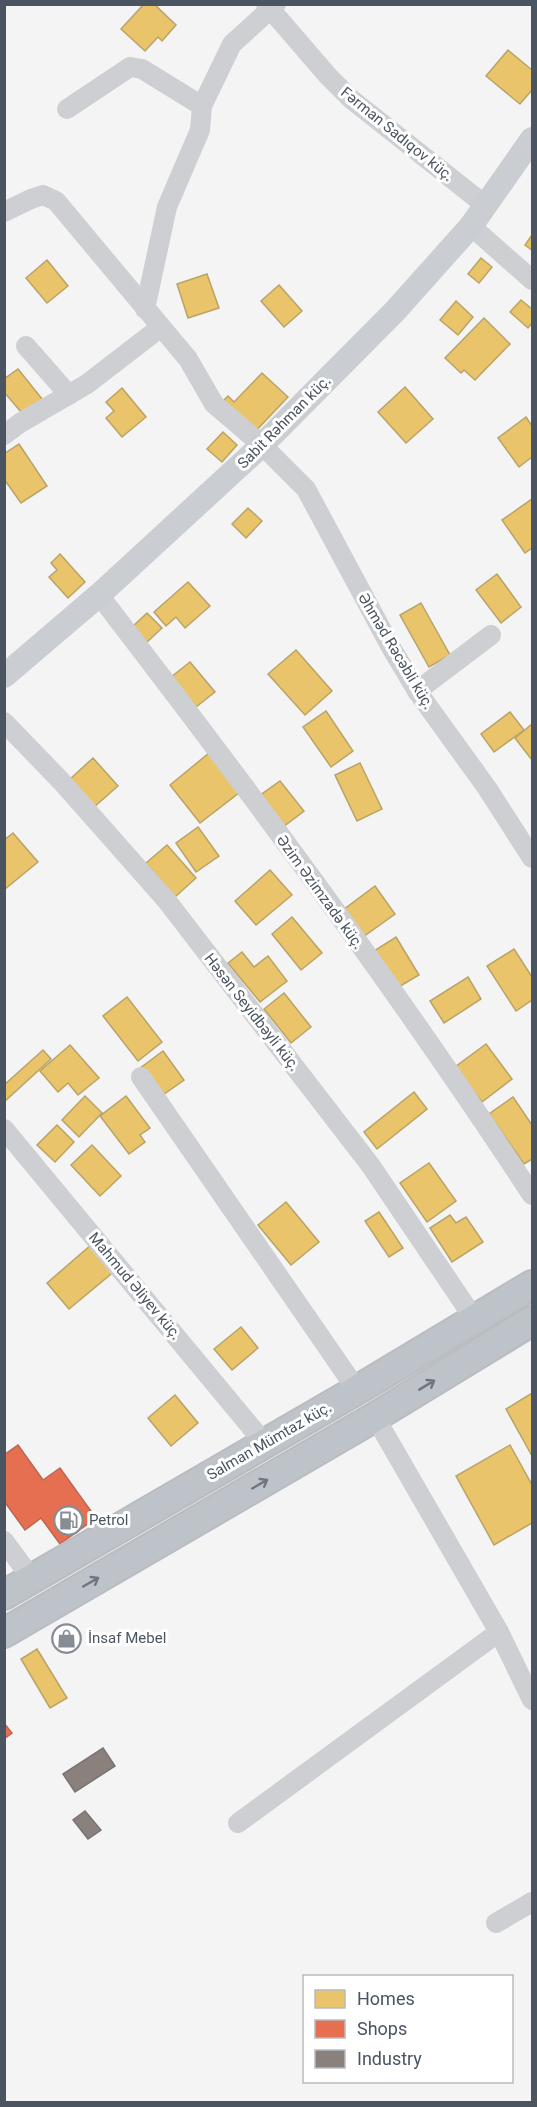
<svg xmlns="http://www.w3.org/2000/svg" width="537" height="2107" viewBox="0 0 537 2107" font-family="Roboto,sans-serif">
<rect width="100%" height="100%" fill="#f4f4f4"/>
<g fill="#e9c46a" stroke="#b9a367" stroke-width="1.5">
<polygon points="144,4 154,4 176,25 162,41 158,37 145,51 121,29"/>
<polygon points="508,50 532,70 532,90 520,104 486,76"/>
<polygon points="532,235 532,250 525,245"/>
<polygon points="481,258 492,267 479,283 468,274"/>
<polygon points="47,260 68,286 47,303 26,278"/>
<polygon points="207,274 219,308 188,318 177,284"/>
<polygon points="279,285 302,311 284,327 261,301"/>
<polygon points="521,300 532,309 532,323 528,328 510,312"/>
<polygon points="456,301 473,317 458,335 440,320"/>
<polygon points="484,318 510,344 475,380 464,370 461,373 445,358"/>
<polygon points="18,369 46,404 27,419 4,392 4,379"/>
<polygon points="262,373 288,397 253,434 221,403 228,396 234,402"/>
<polygon points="405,387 433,419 406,443 378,412"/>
<polygon points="122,388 146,417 122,437 106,418 114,411 106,402"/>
<polygon points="526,417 532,426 532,457 519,467 498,438"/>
<polygon points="223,432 237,445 222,462 207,449"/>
<polygon points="19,444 47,486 21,503 4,479 4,454"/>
<polygon points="532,499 532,548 525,553 502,520"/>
<polygon points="248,508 262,521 246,538 232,524"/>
<polygon points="60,554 85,582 68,598 49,577 57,570 51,563"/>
<polygon points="497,574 521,607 501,623 476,590"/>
<polygon points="188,582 210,606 185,628 176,617 166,626 154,612"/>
<polygon points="421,603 450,655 429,667 400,615"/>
<polygon points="147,613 162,628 146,643 131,628"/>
<polygon points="296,650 332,691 305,715 268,674"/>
<polygon points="190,662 215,692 196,707 171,677"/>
<polygon points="326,711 353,751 331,767 303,727"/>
<polygon points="510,712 524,730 494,752 481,734"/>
<polygon points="532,724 532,760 515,738"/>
<polygon points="209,753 240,792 200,823 170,785"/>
<polygon points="93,758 118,786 94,807 69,780"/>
<polygon points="360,763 382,809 357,821 335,775"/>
<polygon points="280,781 304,811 283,827 259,796"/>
<polygon points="198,827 219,856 196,872 176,843"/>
<polygon points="13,833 38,862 4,890 4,840"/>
<polygon points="167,845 196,878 175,897 146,863"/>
<polygon points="270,870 292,895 256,925 235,901"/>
<polygon points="375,886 395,914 363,937 343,910"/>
<polygon points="292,917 322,953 301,970 272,934"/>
<polygon points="396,937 419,975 397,988 374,951"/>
<polygon points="514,949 532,977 532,1000 516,1011 487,966"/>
<polygon points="242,952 254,967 268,956 287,981 260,1002 228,963"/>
<polygon points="468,977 481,999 444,1023 430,1001"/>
<polygon points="284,993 311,1027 291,1043 264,1009"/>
<polygon points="127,997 162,1042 138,1061 103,1016"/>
<polygon points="486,1044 512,1079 482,1102 455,1067"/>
<polygon points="70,1045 99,1078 78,1095 68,1083 58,1092 40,1071"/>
<polygon points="43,1050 51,1059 4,1102 4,1085"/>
<polygon points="163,1051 184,1080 160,1097 139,1069"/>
<polygon points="414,1092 427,1109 377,1149 364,1132"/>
<polygon points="85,1096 102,1113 79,1137 62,1120"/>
<polygon points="126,1096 150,1128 140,1135 145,1142 129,1154 100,1116"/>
<polygon points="513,1097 532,1125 532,1159 524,1164 489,1114"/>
<polygon points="57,1125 74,1142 55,1162 37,1145"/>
<polygon points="92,1145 121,1176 100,1196 71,1165"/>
<polygon points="429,1163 456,1201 427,1222 400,1183"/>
<polygon points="286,1202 319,1242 291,1265 258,1225"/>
<polygon points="379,1212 403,1248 389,1257 365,1221"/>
<polygon points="450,1215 456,1223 466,1217 483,1242 452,1262 430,1228"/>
<polygon points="99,1238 122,1265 69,1309 47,1283"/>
<polygon points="241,1327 258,1348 232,1370 214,1349"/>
<polygon points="532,1393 532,1456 506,1409"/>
<polygon points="175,1395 198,1423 171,1446 148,1418"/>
<polygon points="510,1445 532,1485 532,1523 494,1545 456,1476"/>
<polygon points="37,1649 67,1698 50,1708 21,1659"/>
</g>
<g fill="#e76f51" stroke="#b86756" stroke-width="1.5">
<polygon points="18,1445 43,1480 60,1468 96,1518 60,1544 41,1518 25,1530 4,1501 4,1455"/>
<polygon points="4,1723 12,1733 4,1739"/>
</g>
<g fill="#8a817c" stroke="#777474" stroke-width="1.5">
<polygon points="103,1748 115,1766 75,1792 63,1774"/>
<polygon points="85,1811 101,1830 88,1839 73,1820"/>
</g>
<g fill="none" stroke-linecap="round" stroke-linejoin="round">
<defs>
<g id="highway">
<polyline points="4,1595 357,1390 532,1285"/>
<polyline points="4,1633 375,1417 532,1321"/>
</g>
</defs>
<use href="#highway" stroke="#b9bdc2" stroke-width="32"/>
<g stroke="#cecfd2" stroke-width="20">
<polyline points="266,4 328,76 351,99 485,205"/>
<polyline points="67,109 130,67 142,69 202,106"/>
<polyline points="4,212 31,199 43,195 56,201 188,359 214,404 262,445 306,489 392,649 417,691 487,788 532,858"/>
<polyline points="471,226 532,280"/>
<polyline points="145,309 167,207 200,130 202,106 232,44 276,4"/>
<polyline points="26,346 69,395"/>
<polyline points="4,435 20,423 87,384 161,327"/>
<path d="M99 595C249 790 397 989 532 1195"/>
<polyline points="417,691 491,635"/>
<polyline points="4,722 61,781 167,901 371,1166 475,1320"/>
<polyline points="141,1077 357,1390"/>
<polyline points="4,1129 265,1444"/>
<polyline points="375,1417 499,1632 532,1700"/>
<polyline points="4,1541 32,1579"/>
<polyline points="238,1823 499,1632"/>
<polyline points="496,1923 532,1902"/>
</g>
<polyline stroke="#cacdd1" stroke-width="24" points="4,676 99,595 262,445 395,311 471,226 532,139"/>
<use href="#highway" stroke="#bec3c9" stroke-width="28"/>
</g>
<defs><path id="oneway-shaft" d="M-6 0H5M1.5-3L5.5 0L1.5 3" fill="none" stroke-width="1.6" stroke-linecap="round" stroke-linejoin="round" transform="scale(1.5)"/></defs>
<g stroke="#6d7680">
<use href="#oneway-shaft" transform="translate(427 1385) rotate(-31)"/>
<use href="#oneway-shaft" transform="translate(260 1484) rotate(-30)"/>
<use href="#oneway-shaft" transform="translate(91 1582) rotate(-30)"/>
</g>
<defs>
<symbol id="fuel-ring" viewBox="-11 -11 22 22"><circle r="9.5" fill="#fff" stroke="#868d94" stroke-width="1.5"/><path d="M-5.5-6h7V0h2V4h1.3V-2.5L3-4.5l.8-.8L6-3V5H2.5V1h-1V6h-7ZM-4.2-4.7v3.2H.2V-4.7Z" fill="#868d94"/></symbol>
<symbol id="shop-ring" viewBox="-11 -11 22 22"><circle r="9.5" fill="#fff" stroke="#868d94" stroke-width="1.5"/><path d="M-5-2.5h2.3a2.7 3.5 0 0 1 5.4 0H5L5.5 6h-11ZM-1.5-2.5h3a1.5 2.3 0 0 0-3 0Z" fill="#868d94"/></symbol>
</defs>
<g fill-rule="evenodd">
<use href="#fuel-ring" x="52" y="1504" width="33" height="33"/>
<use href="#shop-ring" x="50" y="1622" width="33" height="33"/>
</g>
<g text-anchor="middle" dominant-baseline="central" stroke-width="6" stroke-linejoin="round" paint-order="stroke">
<g font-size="15" fill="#4a5561" stroke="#fff">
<text transform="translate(397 134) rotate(39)">Fərman Sadıqov küç.</text>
<text transform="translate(284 422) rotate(-45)">Sabit Rəhman küç.</text>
<text transform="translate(396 651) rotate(59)">Əhməd Rəcəbli küç.</text>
<text transform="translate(320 892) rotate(54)">Əzim Əzimzadə küç.</text>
<text transform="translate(252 1012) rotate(52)">Həsən Seyidbəyli küç.</text>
<text transform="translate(135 1286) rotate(50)">Mahmud Əliyev küç.</text>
<text transform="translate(269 1441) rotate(-30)">Salman Mümtaz küç.</text>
</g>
<g font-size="15" fill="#4a5561" stroke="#fff" text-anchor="start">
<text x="89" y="1520">Petrol</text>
<text x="88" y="1638">İnsaf Mebel</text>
</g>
</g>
<rect width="537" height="2107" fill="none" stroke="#4a5561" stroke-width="12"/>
<rect x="303" y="1975" width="210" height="108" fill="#ffffff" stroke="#b7bbc0" stroke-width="1.5"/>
<rect x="315" y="1990" width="30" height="18" fill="#e9c46a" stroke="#b7bbc0" stroke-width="1.5"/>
<text x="357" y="2005" font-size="18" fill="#4a5561">Homes</text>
<rect x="315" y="2020" width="30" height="18" fill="#e76f51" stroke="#b7bbc0" stroke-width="1.5"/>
<text x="357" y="2035" font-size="18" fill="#4a5561">Shops</text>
<rect x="315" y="2050" width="30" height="18" fill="#8a817c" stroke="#b7bbc0" stroke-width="1.5"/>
<text x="357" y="2065" font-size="18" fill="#4a5561">Industry</text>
</svg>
